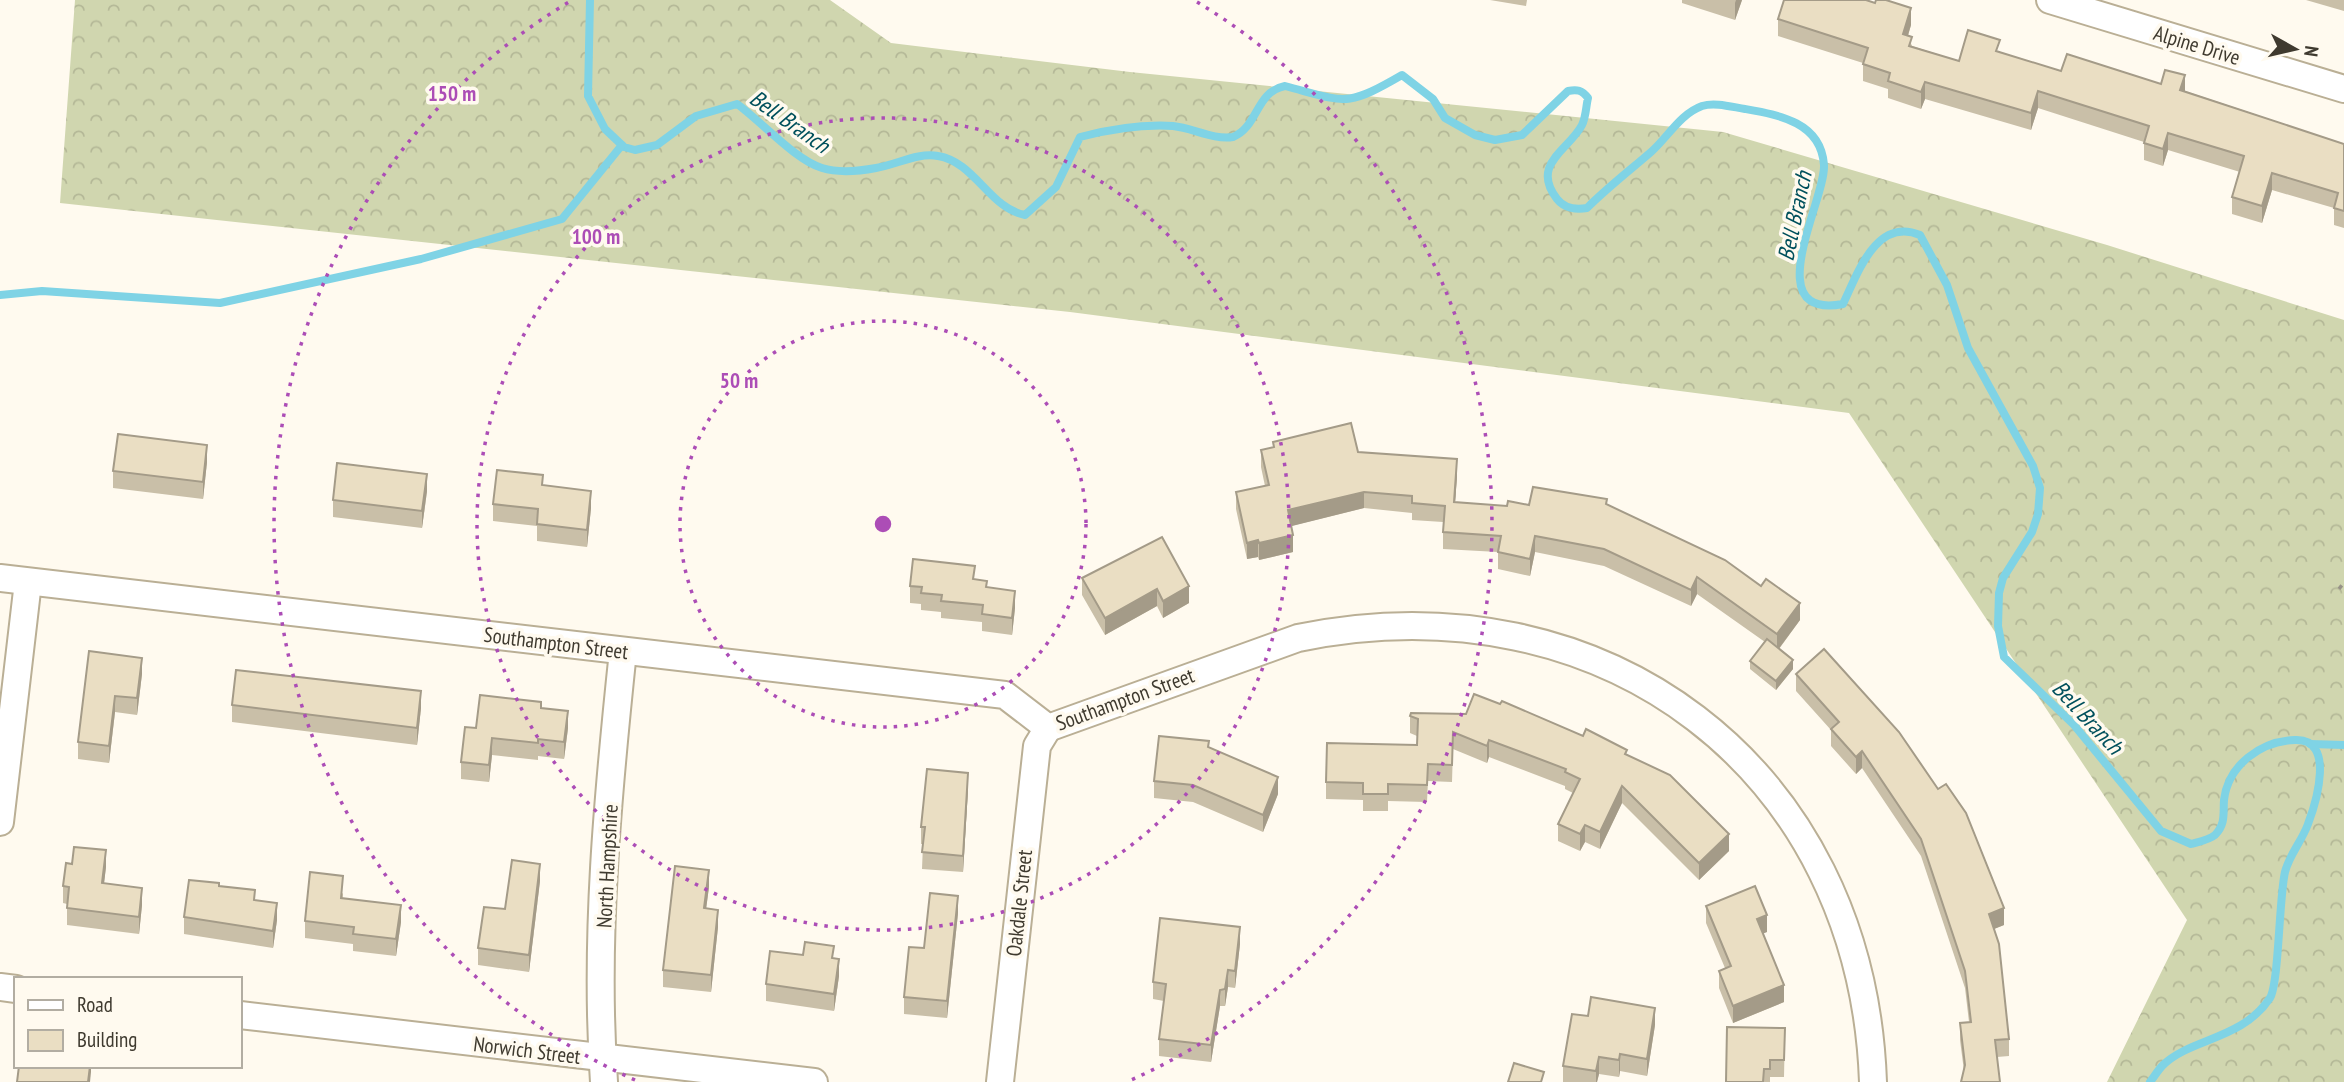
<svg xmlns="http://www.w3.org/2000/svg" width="2344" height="1082" viewBox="0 0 2344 1082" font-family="'PT Sans Narrow',sans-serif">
<defs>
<pattern id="forest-crowns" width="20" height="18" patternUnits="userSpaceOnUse" patternTransform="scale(1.75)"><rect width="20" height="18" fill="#d0d6af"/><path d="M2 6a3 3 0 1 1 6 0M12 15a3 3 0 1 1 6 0" fill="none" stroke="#b4b897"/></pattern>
</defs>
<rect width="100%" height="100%" fill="#fffaef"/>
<polygon fill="url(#forest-crowns)" points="75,0 830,0 891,43 1130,72 1723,132 2107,245 2344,320 2344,1082 2107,1082 2187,920 1849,413 1070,312 60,203"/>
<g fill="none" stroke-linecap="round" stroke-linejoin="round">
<g stroke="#7fd3e5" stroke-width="8">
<path d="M590 0 588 96 605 129 624 147 635 150 657 145 696 116 737 104C761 121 795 160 822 168 838 173 860 171 876 168 896 165 918 152 938 156 975 162 989 208 1025 215L1056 187 1080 137C1111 129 1141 124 1173 126 1193 128 1213 140 1233 137 1259 126 1255 92 1285 86 1346 102 1345 108 1402 75L1433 99 1445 118 1475 135 1495 140 1522 135 1568 91C1577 89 1582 90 1588 98 1586 106 1586 117 1582 125 1569 150 1530 164 1557 199 1564 208 1576 210 1587 208 1607 188 1629 171 1651 152 1668 137 1680 114 1702 106 1715 102 1732 107 1745 109 1779 115 1821 122 1824 165 1826 199 1757 320 1843 304 1858 273 1876 217 1920 235L1947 285 1968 348 2033 466 2040 488 2038 514 2032 532 2003 578 1999 593 1998 626 2004 657 2074 725 2161 831 2191 844C2198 842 2209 840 2215 835 2226 824 2223 813 2224 800 2228 765 2261 741 2295 740 2336 738 2316 803 2308 824 2302 841 2289 855 2285 872 2279 897 2279 983 2270 998 2242 1040 2191 1038 2163 1065 2158 1070 2154 1077 2150 1082"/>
<polyline points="0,295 42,291 220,303 421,259 562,219 622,145"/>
<polyline points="2310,744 2344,745"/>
</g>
<defs>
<g id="minor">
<polyline points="2050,0 2344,89"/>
<path d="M0 578 1005 695 1048 728 1298 638C1603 575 1862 767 1873 1082"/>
<polyline points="0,822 28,582"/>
<polyline points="0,987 16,989"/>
<polyline points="240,1015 814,1082"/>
<path d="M604 1082C594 939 608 793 623 651"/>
<polyline points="1000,1082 1037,746 1048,728"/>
</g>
</defs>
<use href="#minor" stroke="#baaf95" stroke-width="30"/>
<polyline stroke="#979287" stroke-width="4.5" stroke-dasharray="3.5 5" stroke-linecap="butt" points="2339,586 2344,590"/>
<use href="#minor" stroke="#fff" stroke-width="26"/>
</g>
<g fill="#c9bfa8">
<polygon points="1490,0 1527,0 1526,6"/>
<polygon points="1682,0 1742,0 1735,20 1682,3"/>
<polygon points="2306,0 2344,0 2344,11"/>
<polygon points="1875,3 1911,25 1908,36 1912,46 1959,61 2000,52 2061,71 2185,91 2344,144 2344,228 2334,225 2334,208 2272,190 2262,223 2232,214 2232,197 2240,172 2168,150 2163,166 2144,160 2144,142 2038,108 2031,130 1925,99 1921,109 1888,98 1888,89 1863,81 1863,63 1778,36 1778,19"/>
<polygon points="1273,442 1358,452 1457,476 1455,502 1507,506 1607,505 1800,620 1779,649 1793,669 1776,690 1750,669 1750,661 1765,642 1697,594 1691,606 1604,566 1535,552 1530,576 1498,569 1498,552 1443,549 1443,522 1412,520 1412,513 1364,508 1291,526 1293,552 1259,560 1258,557 1247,559 1236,509 1236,492 1265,486 1261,467 1261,450 1273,447"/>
<polygon points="207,462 203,499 113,488 113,471"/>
<polygon points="543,485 591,508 587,547 537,541 537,526 493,521 493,504"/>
<polygon points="427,491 422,528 333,517 333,500"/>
<polygon points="1162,537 1189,603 1163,618 1157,606 1105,635 1082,595 1082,578"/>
<polygon points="975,579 1015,608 1012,635 982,631 982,622 941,618 941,612 921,610 921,604 910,603 910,586"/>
<polygon points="1824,649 2004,925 1994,929 2009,1039 2009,1056 1997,1057 1964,1071 1960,1040 1960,1023 1969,1022 1965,988 1921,856 1862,768 1856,774 1831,746 1831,730 1796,691 1796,674"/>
<polygon points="89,651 142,674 137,715 115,712 109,763 78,759 78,742"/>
<polygon points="232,705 421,708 417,745 232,722"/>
<polygon points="541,708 568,728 564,759 538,756 538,760 492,755 489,782 461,779 461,762 476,728"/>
<polygon points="1410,716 1627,755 1729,851 1699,880 1622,803 1600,849 1585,842 1580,851 1558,841 1558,824 1573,793 1565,789 1565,786 1489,757 1487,763 1453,749 1452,782 1428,781 1427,802 1388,801 1388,811 1363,811 1363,800 1326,799 1326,782 1417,745 1417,736 1410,733"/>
<polygon points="1209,747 1278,794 1263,832 1193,802 1154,798 1154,781"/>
<polygon points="968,790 963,872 922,869 923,844 921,844 921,827"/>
<polygon points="106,867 104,883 142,905 139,934 67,925 67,904 63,903 63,886"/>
<polygon points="540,881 529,972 478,965 478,948 505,909"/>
<polygon points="709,887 706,908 718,927 711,992 663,987 663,970"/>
<polygon points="343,893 343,898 401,922 396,956 353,951 353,944 305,938 305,921"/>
<polygon points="255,900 277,920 273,948 184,934 184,917"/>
<polygon points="1706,906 1767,932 1762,933 1784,1002 1733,1023 1719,988 1719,971 1725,968 1706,923"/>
<polygon points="958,913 947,1018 904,1014 904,997 924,948"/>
<polygon points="1240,944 1235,988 1228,987 1225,1006 1220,1006 1211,1062 1159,1056 1159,1039 1164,1001 1153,999 1153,982"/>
<polygon points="834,958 839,976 834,1011 766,1001 766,984"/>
<polygon points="1655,1025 1647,1076 1620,1071 1619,1077 1599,1074 1597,1082 1563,1082 1563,1066"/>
<polygon points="1785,1028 1784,1077 1770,1077 1770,1082 1726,1082"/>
</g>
<g fill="#a49b88">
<polygon points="1736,0 1742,0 1735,20 1735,3"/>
<polygon points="1911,8 1911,25 1903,51 1903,34"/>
<polygon points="2185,75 2185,92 2180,90"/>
<polygon points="1925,82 1925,99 1921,109 1921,92"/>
<polygon points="2038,91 2038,108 2031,130 2031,113"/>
<polygon points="2168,133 2168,150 2163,166 2163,149"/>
<polygon points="2272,173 2272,190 2262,223 2262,206"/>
<polygon points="207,445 207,462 203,499 203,482"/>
<polygon points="1457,459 1457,476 1454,519 1454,502"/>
<polygon points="427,474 427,491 422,528 422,511"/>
<polygon points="591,491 591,508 587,547 587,530"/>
<polygon points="1364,492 1364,508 1288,527 1288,510"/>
<polygon points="1293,535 1293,552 1259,560 1259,543"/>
<polygon points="1535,536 1535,552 1530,576 1530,559"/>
<polygon points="1258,540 1258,557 1247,559 1247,543"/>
<polygon points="1697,577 1697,594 1691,606 1691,590"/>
<polygon points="1189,586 1189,603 1163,618 1163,601"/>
<polygon points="1157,589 1157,606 1105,635 1105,618"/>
<polygon points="1015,591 1015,608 1012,635 1012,618"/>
<polygon points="1800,603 1800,620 1777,651 1777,634"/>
<polygon points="142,658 142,674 137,715 137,698"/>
<polygon points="1793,660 1793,669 1776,690 1776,681"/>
<polygon points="421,691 421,708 417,745 417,728"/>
<polygon points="115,696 115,712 109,763 109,746"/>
<polygon points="568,711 568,728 564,759 564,742"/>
<polygon points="492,738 492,755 489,782 489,765"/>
<polygon points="1489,740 1489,757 1487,763 1487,746"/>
<polygon points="1862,751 1862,768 1856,774 1856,757"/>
<polygon points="968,773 968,790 963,872 963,856"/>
<polygon points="1278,777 1278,794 1263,832 1263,815"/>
<polygon points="1622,786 1622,803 1600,849 1600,832"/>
<polygon points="1585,825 1585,842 1580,851 1580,834"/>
<polygon points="1729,834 1729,851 1699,880 1699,863"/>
<polygon points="106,850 106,867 102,900 102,883"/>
<polygon points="540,864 540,881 529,972 529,955"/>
<polygon points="709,870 709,887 704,925 704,908"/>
<polygon points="142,888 142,905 139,934 139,917"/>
<polygon points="958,896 958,913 947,1018 947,1001"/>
<polygon points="277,903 277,920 273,948 273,931"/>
<polygon points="401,905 401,922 396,956 396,939"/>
<polygon points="2004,908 2004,925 1989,931 1989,914"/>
<polygon points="718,910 718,927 711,992 711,975"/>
<polygon points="1767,915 1767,932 1757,936 1757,919"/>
<polygon points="1240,927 1240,944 1235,988 1235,971"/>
<polygon points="839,959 839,976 834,1011 834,994"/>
<polygon points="1228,970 1228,987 1225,1006 1225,989"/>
<polygon points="1784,985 1784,1002 1733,1023 1733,1006"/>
<polygon points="1220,990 1220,1006 1211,1062 1211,1045"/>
<polygon points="1655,1008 1655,1025 1647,1076 1647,1059"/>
<polygon points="1620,1054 1620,1071 1619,1077 1619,1060"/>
<polygon points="1599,1057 1599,1074 1597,1082 1596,1082 1596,1071"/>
<polygon points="90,1066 91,1066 91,1072 90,1082 88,1082"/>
</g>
<g fill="#eadec3" stroke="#a49b88" stroke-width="2">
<polygon points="1784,0 1866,0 1875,3 1876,0 1886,0 1911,8 1903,34 1912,37 1909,46 1959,61 1968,30 2000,40 1996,51 2061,71 2067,54 2161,84 2165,70 2185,75 2180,90 2344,144 2344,211 2334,208 2338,193 2272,173 2262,206 2232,197 2244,156 2168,133 2163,149 2144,143 2149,126 2038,91 2031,113 1925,82 1921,92 1888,81 1890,73 1863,64 1868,48 1778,19"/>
<polygon points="1351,423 1358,452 1457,459 1454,502 1507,506 1508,501 1529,505 1533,487 1607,499 1606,504 1725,560 1761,586 1766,579 1800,603 1777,634 1697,577 1691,590 1604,549 1535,536 1530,559 1498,552 1501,536 1443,532 1445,506 1412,503 1412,496 1364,492 1288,510 1293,535 1259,543 1258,540 1247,543 1236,492 1269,485 1261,450 1274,447 1273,442"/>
<polygon points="118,434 207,445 203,482 113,471"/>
<polygon points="337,463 427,474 422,511 333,500"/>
<polygon points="497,470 543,475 542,485 591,491 587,530 537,524 538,509 493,504"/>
<polygon points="1162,537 1189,586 1163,601 1157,589 1105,618 1082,578"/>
<polygon points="913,559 975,566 973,579 987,581 986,587 1015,591 1012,618 982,614 983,605 941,601 942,595 921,593 922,587 910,586"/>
<polygon points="1767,639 1793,660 1776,681 1750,661"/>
<polygon points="1824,649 1899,732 1938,789 1946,784 1966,813 2004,908 1989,914 1999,944 2009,1039 1995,1040 2000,1082 1961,1082 1965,1065 1960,1023 1971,1022 1965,971 1921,839 1862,751 1856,757 1831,729 1839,722 1796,674"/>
<polygon points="89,651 142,658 137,698 115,696 109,746 78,742"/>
<polygon points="236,670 421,691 417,728 232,705"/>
<polygon points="1474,694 1500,704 1502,701 1583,736 1586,729 1627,750 1625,754 1670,775 1729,834 1699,863 1622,786 1600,832 1585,825 1580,834 1558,824 1580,779 1565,772 1566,769 1489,740 1487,746 1453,732 1452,765 1428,764 1427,785 1388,784 1388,794 1363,794 1363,783 1326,782 1327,743 1417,745 1418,719 1410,716 1411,713 1466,714"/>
<polygon points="480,695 541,702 541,708 568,711 564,742 538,739 538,743 492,738 489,765 461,762 465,727 476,728"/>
<polygon points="1159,736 1209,741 1208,747 1278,777 1263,815 1193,785 1154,781"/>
<polygon points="927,769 968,773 963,856 922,852 925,827 921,827"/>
<polygon points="74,847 106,850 102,883 142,888 139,917 67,908 69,887 63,886 66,863 72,864"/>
<polygon points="512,860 540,864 529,955 478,948 484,907 505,909"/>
<polygon points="675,866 709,870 704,908 718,910 711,975 663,970"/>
<polygon points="310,872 343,876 341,898 401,905 396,939 353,934 354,927 305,921"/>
<polygon points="189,880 219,883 219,886 255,890 254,900 277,903 273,931 184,917"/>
<polygon points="1755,886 1767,915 1757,919 1784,985 1733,1006 1719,971 1731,966 1706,906"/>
<polygon points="930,893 958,896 947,1001 904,997 909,947 924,948"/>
<polygon points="1160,918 1240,927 1235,971 1228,970 1225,989 1220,990 1211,1045 1159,1039 1166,984 1153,982"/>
<polygon points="805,942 834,946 832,958 839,959 834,994 766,984 770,951 803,955"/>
<polygon points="1591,997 1655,1008 1647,1059 1620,1054 1619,1060 1599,1057 1596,1071 1563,1066 1572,1014 1588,1016"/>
<polygon points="1727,1027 1785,1028 1784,1060 1770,1060 1770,1069 1764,1069 1763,1082 1726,1082"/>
<polygon points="1514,1063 1544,1072 1541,1082 1508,1082"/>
<polygon points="19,1066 90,1066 88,1082 17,1082"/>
</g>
<g fill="none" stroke="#ac4db6" stroke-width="3.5" stroke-dasharray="3.5 7">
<circle cx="883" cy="524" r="203"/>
<circle cx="883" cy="524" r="406"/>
<path d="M635 1080A609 609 0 0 1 569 2M1197 2A609 609 0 0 1 1131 1080"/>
</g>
<g text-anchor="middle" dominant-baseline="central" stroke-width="7" stroke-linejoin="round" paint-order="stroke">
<g font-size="21" fill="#3f3a2f" stroke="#fffaef">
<text transform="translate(2197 45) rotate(17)">Alpine Drive</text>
<text transform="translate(556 643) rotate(7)">Southampton Street</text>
<text transform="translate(1125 699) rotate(-20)">Southampton Street</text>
<text transform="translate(607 866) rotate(-87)">North Hampshire</text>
<text transform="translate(1019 903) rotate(-84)">Oakdale Street</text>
<text transform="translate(527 1050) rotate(7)">Norwich Street</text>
</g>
<g font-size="23" font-style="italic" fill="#00505c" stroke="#fffaef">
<text transform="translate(790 121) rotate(35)">Bell Branch</text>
<text transform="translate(1794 216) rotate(-78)">Bell Branch</text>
<text transform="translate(2088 717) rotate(47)">Bell Branch</text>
</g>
</g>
<circle cx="883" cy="524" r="10" fill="#ac4db6" stroke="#fffaef" stroke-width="3.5"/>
<g font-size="21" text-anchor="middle" font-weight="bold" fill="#ac4db6" stroke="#fffaef" stroke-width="7" stroke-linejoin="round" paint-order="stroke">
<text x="452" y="101">150 m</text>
<text x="596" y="244">100 m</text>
<text x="739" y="388">50 m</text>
</g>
<rect x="14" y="977" width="228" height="91" fill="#fffaef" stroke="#b2ada2" stroke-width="2"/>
<rect x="28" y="1000" width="35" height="10" fill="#ffffff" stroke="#b2ada2" stroke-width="2"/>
<text x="77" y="1012" font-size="21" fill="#3f3a2f">Road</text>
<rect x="28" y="1030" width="35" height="21" fill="#eadec3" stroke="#b2ada2" stroke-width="2"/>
<text x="77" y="1047" font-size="21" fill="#3f3a2f">Building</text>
<g transform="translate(2295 49) rotate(98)" stroke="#fffaef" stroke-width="5" paint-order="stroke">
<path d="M0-5L12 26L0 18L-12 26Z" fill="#3f3a2f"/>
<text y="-10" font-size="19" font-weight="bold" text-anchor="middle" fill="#3f3a2f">N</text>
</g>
</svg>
